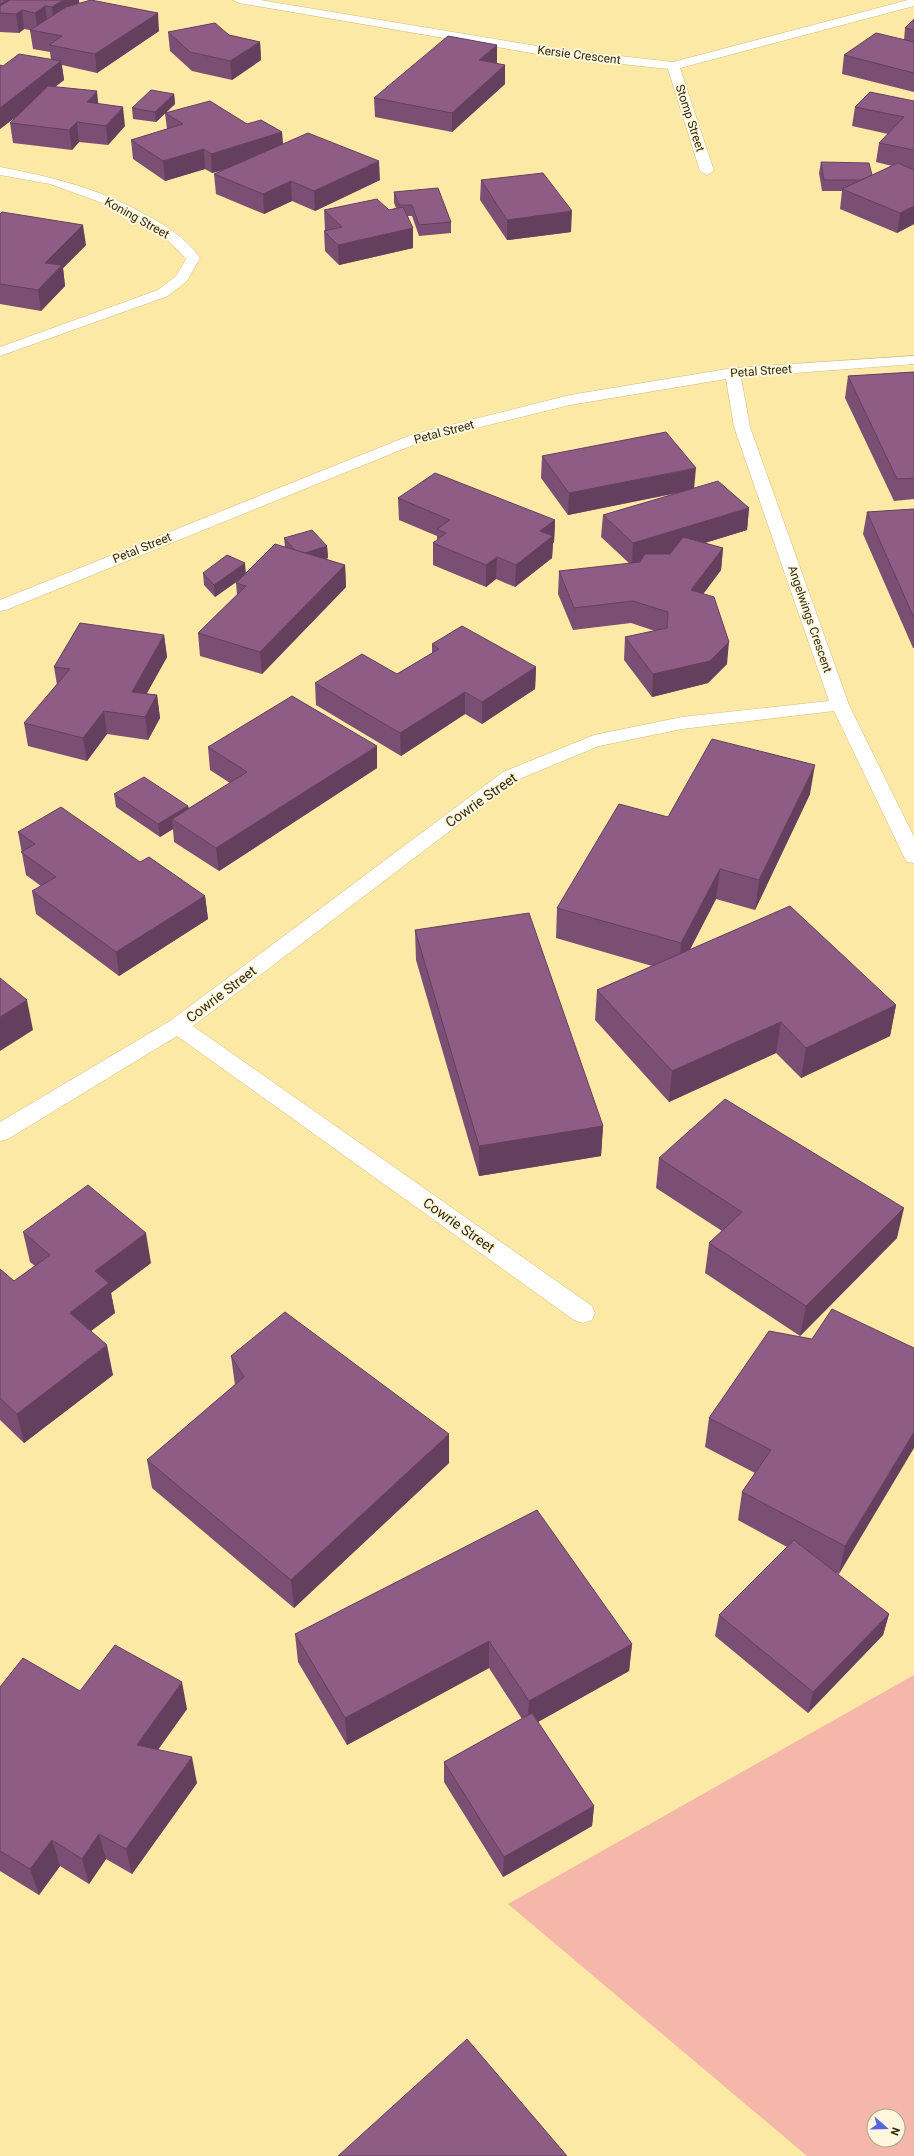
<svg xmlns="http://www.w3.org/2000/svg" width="914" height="2156" viewBox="0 0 914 2156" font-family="Roboto,sans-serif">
<rect width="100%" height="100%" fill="#fde9a6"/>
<path fill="#f5b7a9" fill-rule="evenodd" d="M914 1675V2156H807L508 1904ZM874 2116H898V2140H874Z"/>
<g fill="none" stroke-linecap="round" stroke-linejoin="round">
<defs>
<g id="minor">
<polygon points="233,0 260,0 549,48 673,62 908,0 914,0 914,6 680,68 714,171 707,175 700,171 668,69 549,56 239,3"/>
<path d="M0 167C56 178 98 188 148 216 168 227 187 239 200 258L187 281 168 296 0 356V347L158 290 176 276 186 259 165 237 108 205 50 184 0 175Z"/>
<polygon points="914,356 914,364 741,377 750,427 849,705 914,837 914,863 907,862 904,857 834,711 682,729 599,746 517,780 193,1026 592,1306 595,1313 592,1320 583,1323 574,1320 177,1036 8,1139 0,1141 0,1122 170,1021 503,772 594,735 682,717 829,701 734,427 726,379 570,405 423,441 6,610 0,611 0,600 411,435 570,395 733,368"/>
</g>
</defs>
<use href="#minor" stroke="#d0bc7b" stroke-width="1"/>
<use href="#minor" fill="#fff" fill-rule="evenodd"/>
</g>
<g fill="#7b4f73">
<polygon points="0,0 79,4 159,31 97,73 62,65 64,80 55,87 98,104 125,126 108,145 79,142 72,150 13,143 10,123 17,116 0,129 3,66 51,60 50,52 33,49 30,30 24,29 19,33 0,32"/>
<polygon points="914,19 914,92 842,74 844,55 904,40 905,28"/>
<polygon points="168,32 229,35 260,42 261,60 232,80 192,71 170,51"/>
<polygon points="497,64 505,65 505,84 452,132 375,117 374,98"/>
<polygon points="174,94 175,104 156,122 133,119 132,108"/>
<polygon points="914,101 914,224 897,233 840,209 842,191 822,191 819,173 821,162 872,175 892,166 876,162 879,143 888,134 852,126 855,107"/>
<polygon points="165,113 247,124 282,132 283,144 380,180 315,211 292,201 264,214 216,194 214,174 228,169 212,173 205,169 165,181 133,159 131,140 167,129"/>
<polygon points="481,180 571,232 507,240 480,200"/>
<polygon points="394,192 451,222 451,233 419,236 412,216 408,216 413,248 339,265 325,251 324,231 325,230 324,210 389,210 396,208 394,203"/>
<polygon points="0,214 86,245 63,268 65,286 41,311 0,304"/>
<polygon points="914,372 914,499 894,501 845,398 848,376"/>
<polygon points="542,456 694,488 749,508 747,530 705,543 723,548 721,570 703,594 727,664 708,683 652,697 624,660 625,637 655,631 631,623 573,630 558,594 559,571 630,564 601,537 603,515 683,492 568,515 541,478"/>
<polygon points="398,498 555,520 554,542 553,543 552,558 515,587 496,579 486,587 433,565 433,543 437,540 437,536 399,520"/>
<polygon points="914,509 914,648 913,648 863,534 867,512"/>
<polygon points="284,538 327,546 328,558 326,559 345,565 346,587 262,674 200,656 198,633 237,595 236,583 239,580 215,597 204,585 203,573 246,574 285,547"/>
<polygon points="164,635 167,657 146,694 157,695 160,718 148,740 107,734 87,761 28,746 24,723 57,685 54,667"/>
<polygon points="432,644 536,667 535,689 482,724 465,714 401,756 316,705 315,683 397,674 432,653"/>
<polygon points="208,747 377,768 219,871 174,842 173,829 160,837 116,807 114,794 188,806 189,808 230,783 210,770"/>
<polygon points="810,794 755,910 716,899 690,949 896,1005 890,1036 801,1078 776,1053 669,1102 595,1020 597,990 652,966 556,938 557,908 668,817"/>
<polygon points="18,832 140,862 205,896 208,919 119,976 36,914 32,891 41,886 26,875"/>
<polygon points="415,930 603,1126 601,1156 479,1176 416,960"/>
<polygon points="659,1158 897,1238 800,1336 705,1273 709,1243 722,1231 656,1188"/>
<polygon points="23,1232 151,1263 111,1293 115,1313 91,1331 113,1375 24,1443 0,1420 0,1269 14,1281 35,1266 30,1262"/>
<polygon points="812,1339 914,1348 839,1574 834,1572 889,1614 883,1635 808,1713 715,1636 719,1615 787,1547 738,1520 742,1492 755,1473 705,1447 709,1418"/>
<polygon points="231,1356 449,1463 294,1608 152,1488 147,1460 235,1385"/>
<polygon points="295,1634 632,1644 629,1671 538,1722 594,1806 592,1826 503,1877 444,1782 444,1762 522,1719 489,1668 347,1745 298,1662"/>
<polygon points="0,1687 80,1691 187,1709 158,1749 197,1783 132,1874 106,1859 89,1884 60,1866 39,1895 0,1871"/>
</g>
<g fill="#64405e">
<polygon points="7,0 37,0 0,13 0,4"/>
<polygon points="63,0 79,0 80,9 54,26 52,7"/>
<polygon points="45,6 48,25 38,31 35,13"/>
<polygon points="22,10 24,29 19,33 16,14"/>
<polygon points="158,13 159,31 97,73 95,54"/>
<polygon points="260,42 261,60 232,80 230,61"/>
<polygon points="497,45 497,64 479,60"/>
<polygon points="61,61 64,80 0,129 0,108"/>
<polygon points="505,65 505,84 452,132 452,113"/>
<polygon points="97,91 99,111 87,102"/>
<polygon points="174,94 175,104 156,122 155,112"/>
<polygon points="123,107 125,126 108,145 106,126"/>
<polygon points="77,122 79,142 72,150 69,130"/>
<polygon points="282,132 283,152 212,173 211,154"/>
<polygon points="204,149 205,169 165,181 163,161"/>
<polygon points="379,161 380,180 315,211 314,191"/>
<polygon points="291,181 292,201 264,214 263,194"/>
<polygon points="914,206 914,224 897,233 900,213"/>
<polygon points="572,211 571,232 507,240 507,220"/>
<polygon points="83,225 86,245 63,268 65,286 41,311 38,290 45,263"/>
<polygon points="413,228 413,248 339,265 338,245"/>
<polygon points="696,468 694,489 568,515 569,493"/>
<polygon points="749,508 747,530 632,565 633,543"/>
<polygon points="555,520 554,542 553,543 552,558 515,587 516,565 540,531"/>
<polygon points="327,546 328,558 300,567 299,554"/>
<polygon points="723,548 721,570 689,613 691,590"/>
<polygon points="497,557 496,579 486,587 486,565"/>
<polygon points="245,563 246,575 215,597 214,585"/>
<polygon points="345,565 346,587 262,674 260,652"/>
<polygon points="164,635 167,657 135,715 132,692"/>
<polygon points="729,642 727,664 708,683 652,697 653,674"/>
<polygon points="536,667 535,689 482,724 482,702"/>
<polygon points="465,692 465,714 401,756 400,733"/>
<polygon points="157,695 160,718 148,740 145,717"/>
<polygon points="104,711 107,734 87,761 83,738"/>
<polygon points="377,746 377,768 219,871 216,848"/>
<polygon points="815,765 810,794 755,910 759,880"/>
<polygon points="188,806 190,818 172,819 173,829 160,837 158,824"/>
<polygon points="720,869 716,899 678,973 681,943"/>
<polygon points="205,896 208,919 119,976 116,952"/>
<polygon points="27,1000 33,1030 0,1051 0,1017"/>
<polygon points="896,1005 890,1036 801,1078 806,1048"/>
<polygon points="781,1022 776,1053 669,1102 672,1071"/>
<polygon points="603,1126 601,1156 479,1176 479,1146"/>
<polygon points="904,1208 897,1238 800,1336 806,1306"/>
<polygon points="146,1233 151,1263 111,1293 115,1313 76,1342 70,1313 95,1271"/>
<polygon points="107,1345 113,1375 24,1443 17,1414"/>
<polygon points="914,1432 914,1448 839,1574 845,1546"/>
<polygon points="449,1434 449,1463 294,1608 291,1580"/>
<polygon points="889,1614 883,1635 808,1713 813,1692"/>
<polygon points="489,1641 489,1668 347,1745 345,1718"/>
<polygon points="632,1644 629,1671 527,1728 529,1701"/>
<polygon points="182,1682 187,1709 143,1771 137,1745"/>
<polygon points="192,1757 197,1783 132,1874 126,1849"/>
<polygon points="594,1806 592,1826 503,1877 504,1857"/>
<polygon points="99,1834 106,1859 89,1884 82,1859"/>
<polygon points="52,1840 60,1866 39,1895 30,1869"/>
</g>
<g fill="#8f5c86" stroke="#64405e">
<polygon points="0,0 7,0 0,4"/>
<polygon points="10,0 63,0 52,7 45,6 35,13 22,10 16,14 0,13 0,6"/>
<polygon points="91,0 158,13 95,54 49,45 62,36 30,30 66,7"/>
<polygon points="914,19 914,30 905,28"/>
<polygon points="215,23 229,35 260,42 230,61 190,52 168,32"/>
<polygon points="876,33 914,42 914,73 844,55"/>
<polygon points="448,36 497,45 479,60 505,65 452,113 374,98"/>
<polygon points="19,54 61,61 0,108 0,65 3,66"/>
<polygon points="48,86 97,91 87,102 123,107 106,126 77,122 69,130 10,123"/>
<polygon points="151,90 174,94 155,112 132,108"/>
<polygon points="870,92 914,101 914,150 879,143 904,117 855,107"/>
<polygon points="210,101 247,124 261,120 282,132 211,154 204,149 163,161 131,140 183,124 165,113"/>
<polygon points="308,133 379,161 314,191 291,181 263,194 214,174"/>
<polygon points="821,162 869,163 872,175 861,180 824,180"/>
<polygon points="898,163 914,170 914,206 900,213 842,189"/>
<polygon points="543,173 572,211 507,220 481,180"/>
<polygon points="438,188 451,222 419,225 412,205 399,205 394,192"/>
<polygon points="377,199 389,210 403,207 413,228 338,245 324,231 342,227 324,210"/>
<polygon points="2,212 83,225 45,263 62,265 38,290 0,284 0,214"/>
<polygon points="914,372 914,478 897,479 848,376"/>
<polygon points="666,432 696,468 569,493 542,456"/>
<polygon points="435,473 555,520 540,531 553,536 516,565 497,557 486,565 433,543 446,533 437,529 450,520 398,498"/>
<polygon points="718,481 749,508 633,543 603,515"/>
<polygon points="914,509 914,618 867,512"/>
<polygon points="312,530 327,546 305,553 295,550 284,538"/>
<polygon points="683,537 723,548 691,590 714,597 729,642 710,661 653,674 625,637 667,628 668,612 633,601 574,608 559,571 640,562 645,554 670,554"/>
<polygon points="275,544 345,565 260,652 198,633 246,586 236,583"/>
<polygon points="227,555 245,563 214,585 203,573"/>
<polygon points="80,623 164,635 132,692 157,695 145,717 104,711 83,738 24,723 70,669 54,667"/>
<polygon points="462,626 536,667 482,702 465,692 400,733 315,683 362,654 397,674 439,649 432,644"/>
<polygon points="292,696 377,746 216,848 172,819 247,772 208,747"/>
<polygon points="712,739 815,765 759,880 720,869 681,943 557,908 619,804 668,817"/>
<polygon points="144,777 188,806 158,824 114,794"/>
<polygon points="61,807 140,862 149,857 205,896 116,952 32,891 56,877 21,852 35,844 18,832"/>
<polygon points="790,906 896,1005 806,1048 781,1022 672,1071 597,990"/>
<polygon points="529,913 603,1126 479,1146 415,930"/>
<polygon points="0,978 27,1000 0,1017"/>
<polygon points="725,1099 904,1208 806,1306 709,1243 742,1212 659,1158"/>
<polygon points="88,1185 146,1233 95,1271 109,1283 70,1313 107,1345 17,1414 0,1398 0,1269 14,1281 50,1255 23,1232"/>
<polygon points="832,1309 914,1348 914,1432 845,1546 742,1492 771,1450 709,1418 769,1331 812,1339"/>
<polygon points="285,1312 449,1434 291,1580 147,1460 244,1377 231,1356"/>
<polygon points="537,1510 632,1644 529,1701 489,1641 345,1718 295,1634"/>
<polygon points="794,1540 889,1614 813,1692 719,1615"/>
<polygon points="115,1645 182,1682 137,1745 192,1757 126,1849 99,1834 82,1859 52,1840 30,1869 0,1851 0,1687 23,1658 80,1691"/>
<polygon points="532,1713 594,1806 504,1857 444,1762"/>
<polygon points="467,2039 567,2156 338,2156"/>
</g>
<g text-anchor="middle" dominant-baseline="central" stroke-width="4" stroke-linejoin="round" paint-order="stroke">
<g font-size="12" fill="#322a0f" stroke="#fff7dd">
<text transform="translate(579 55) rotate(7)">Kersie Crescent</text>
<text transform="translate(690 118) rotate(72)">Stomp Street</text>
<text transform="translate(137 218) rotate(29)">Koning Street</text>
<text transform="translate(761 371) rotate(-4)">Petal Street</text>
<text transform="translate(444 432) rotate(-15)">Petal Street</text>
<text transform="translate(142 548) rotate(-22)">Petal Street</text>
<text transform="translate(810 619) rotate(71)">Angelwings Crescent</text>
</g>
<g font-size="14" fill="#322a0f" stroke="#fff7dd">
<text transform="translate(481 800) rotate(-35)">Cowrie Street</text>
<text transform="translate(221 994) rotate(-37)">Cowrie Street</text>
<text transform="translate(459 1225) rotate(35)">Cowrie Street</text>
</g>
</g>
<g transform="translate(886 2128) rotate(110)"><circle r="19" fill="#fff7dd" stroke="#ada58b"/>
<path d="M0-3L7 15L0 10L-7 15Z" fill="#5666dc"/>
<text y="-6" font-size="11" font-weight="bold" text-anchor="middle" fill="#322a0f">N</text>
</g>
</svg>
